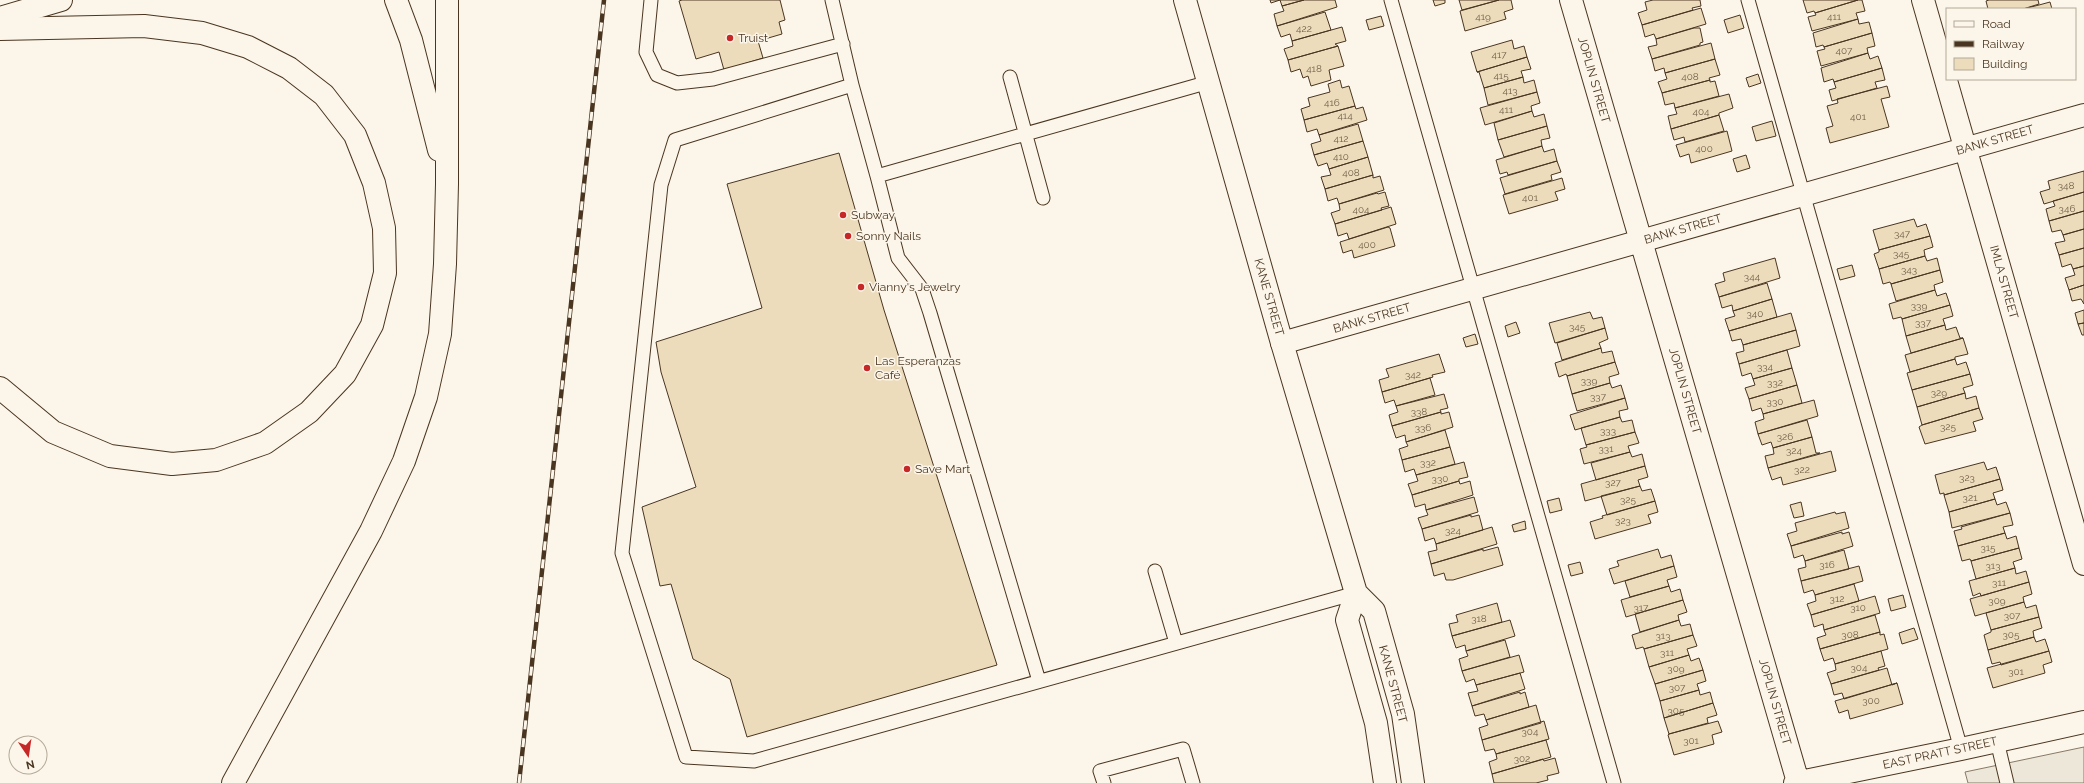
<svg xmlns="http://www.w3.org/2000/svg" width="2084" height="783" viewBox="0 0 2084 783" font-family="Raleway,sans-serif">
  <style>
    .parking { fill: #ede7d9; stroke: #887966 }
    .building { fill: #ecdcbc; stroke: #4a3520 }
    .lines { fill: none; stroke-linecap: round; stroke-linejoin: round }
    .lane-casing { stroke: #4a3520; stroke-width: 15 }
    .street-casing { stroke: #4a3520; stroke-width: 24 }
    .secondary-casing { stroke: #4a3520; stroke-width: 24 }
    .primary-casing { stroke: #4a3520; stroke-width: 24 }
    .highway-casing { stroke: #4a3520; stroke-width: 24 }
    .lane { stroke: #fbf6e9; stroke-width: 13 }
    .street { stroke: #fbf6e9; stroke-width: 22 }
    .secondary { stroke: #fbf6e9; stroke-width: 22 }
    .primary { stroke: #fbf6e9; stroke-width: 22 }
    .highway { stroke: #fbf6e9; stroke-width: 22 }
    .rail-casing { stroke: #4a3520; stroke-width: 4.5 }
    .rail { stroke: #fbf6e9; stroke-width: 3; stroke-dasharray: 9; stroke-linecap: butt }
    .poi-dot { fill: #c62828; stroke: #fbf6e9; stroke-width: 1.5 }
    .labels { text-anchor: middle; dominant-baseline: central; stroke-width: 3; stroke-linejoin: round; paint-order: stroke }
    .number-label { font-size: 10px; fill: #725f47 }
    .poi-label { font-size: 12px; fill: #4a3520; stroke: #fbf6e9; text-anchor: start }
    .street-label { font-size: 12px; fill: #4a3520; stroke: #fbf6e9 }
  </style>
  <rect width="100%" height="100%" fill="#fbf6e9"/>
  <path class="parking" d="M2084,747V783H1968L1965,772Z"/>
  <path class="building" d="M682,0H780L785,20L779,22L782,34L758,41L763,58L724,70L719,52L696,59L679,1Z
    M1270,0H1304L1282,6L1280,0L1271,3Z
    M1304,0H1335L1337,7L1277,26L1274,14L1284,11L1282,6Z
    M1433,0H1445V3L1435,6Z
    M1459,0H1499L1462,10Z
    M1499,0H1511L1513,9L1504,12L1506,19L1465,31L1460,11Z
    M1653,0H1700L1701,6L1692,8L1693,10L1642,25L1638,13L1647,10L1645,2Z
    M1803,0H1858L1815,13L1814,11L1807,13Z
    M1858,0H1862L1865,11L1856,13L1858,19L1812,31L1808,17L1816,15L1815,13Z
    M1989,0H2038L2039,4L2023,9H1988L1986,1Z
    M2050,2L2052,9H2023L2039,5Z
    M1701,8L1706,24L1656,39L1654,34L1645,37L1642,25Z
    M1325,12L1331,30L1292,41L1290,34L1281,37L1277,26Z
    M1740,15L1744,28L1728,33L1724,20Z
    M1381,16L1384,26L1369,30L1366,20Z
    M1858,19L1859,24L1869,22L1872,33L1824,47L1823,45L1816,47L1813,33Z
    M1342,27L1346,41L1335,44L1338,46L1288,60L1284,49L1293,46L1292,41Z
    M1694,28H1700L1703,42L1700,43V45L1652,59L1648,47L1657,45L1656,39Z
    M1872,33L1875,46L1867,48L1868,53L1821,66L1817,51L1825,49L1824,47Z
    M1512,40L1514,49L1524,46L1527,57L1477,72L1471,52Z
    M1711,43L1715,59L1665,73L1664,68L1655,71L1652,59Z
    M1338,46L1344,66L1329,70L1331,80L1311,86L1308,76L1303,78L1300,69L1291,72L1288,60Z
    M1868,53L1870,59L1878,56L1882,68L1834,82L1833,79L1824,82L1821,68Z
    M1527,57L1531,69L1521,71L1523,77L1484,88L1479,72H1477Z
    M1715,59L1720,75L1709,78L1710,80L1662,93L1658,82L1667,79L1665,73Z
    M1882,68L1885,80L1875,82L1877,88L1832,101L1829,90L1836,88L1834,82Z
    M1758,74L1761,83L1749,87L1746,78Z
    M1523,77L1524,83L1534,80L1537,92L1488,105L1484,88Z
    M1340,80L1342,88L1349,86L1355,106L1304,120L1301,109L1310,106L1308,98L1330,92L1328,84Z
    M1710,80V82L1715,81L1719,96L1675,108L1674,103L1665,105L1662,93Z
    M1887,86L1890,97L1881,99L1889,127L1830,143L1826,128L1833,126L1827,106L1838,103L1837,99Z
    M1537,92L1540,103L1531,106L1532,111L1485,125L1480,108Z
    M1729,94L1733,108L1719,113V115L1671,129L1668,116L1677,114L1675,108Z
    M1355,106L1356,109L1363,107L1367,120L1319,135L1317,129L1307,132L1304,120Z
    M1532,111L1534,117L1544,114L1547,126L1498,140L1494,123Z
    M1719,115L1724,131L1685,142L1684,137L1674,140L1671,129Z
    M1772,121L1776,136L1756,141L1752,127Z
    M1358,124L1363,141L1314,155L1311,144L1321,141L1319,135Z
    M1547,126L1550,138L1541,140L1542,146L1504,157L1498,140Z
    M1727,131L1732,151L1691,163L1689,154L1680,157L1676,145Z
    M1363,141L1368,157L1329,169L1327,163L1318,166L1314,155Z
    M1542,146L1544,152L1554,149L1557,161L1508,175L1507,172L1500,174L1496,160Z
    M839,153L884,310L997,665L747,737L730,679L693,659L671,584L660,586L642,507L696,487L661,372L656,342L762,308L727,184Z
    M1746,155L1750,168L1737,172L1733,159Z
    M1368,157L1373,175L1325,189L1321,177L1331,175L1329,169Z
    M1557,161L1561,172L1551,175L1552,180L1505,194L1500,178Z
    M2084,171V192L2044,204L2040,192L2050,189L2048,181Z
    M1373,175V178L1380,176L1384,190L1339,204L1337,198L1328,201L1325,189Z
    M1562,178L1565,189L1555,192L1558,200L1509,214L1503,195Z
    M1385,192L1389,206L1381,208L1382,210L1335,224L1331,213L1340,210L1339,204L1377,193L1378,194Z
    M2084,192V211L2049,221L2046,209L2055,206L2053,201Z
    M1391,207L1396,224L1349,239L1347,233L1338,236L1335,224Z
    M2084,211V229L2063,235L2061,230L2052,232L2049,221Z
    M1914,219L1917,227L1926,224L1930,236L1879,250L1873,230Z
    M1388,227L1390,228L1395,246L1354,258L1352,250L1343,253L1340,242Z
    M2084,229V248L2059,255L2055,243L2065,241L2063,235Z
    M1930,236L1933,247L1924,250L1925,256L1879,269L1874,254L1879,252V250Z
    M2084,248V266L2073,269L2071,264L2062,267L2059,255Z
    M1925,256L1927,261L1937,258L1940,270L1891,284L1890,282L1883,284L1879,269Z
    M1775,258L1780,278L1719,297L1715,284L1725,281L1723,273Z
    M1852,265L1855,276L1840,280L1837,269Z
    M2084,266V285L2069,290L2065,278L2075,275L2073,269Z
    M1940,270L1943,282L1934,285L1935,290L1896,301L1891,284Z
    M1767,283L1772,299L1733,311L1732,305L1722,308L1719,297Z
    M2084,285V304L2081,299L2072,301L2069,290Z
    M1935,290L1937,296L1946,293L1950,305L1902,319L1901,317L1893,319L1889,304Z
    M1772,299L1777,317L1729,331L1725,319L1735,316L1733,311Z
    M1950,305L1953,316L1943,319L1945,325L1906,336L1902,319Z
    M2084,310V323L2078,324L2075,313Z
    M1590,312L1593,319L1602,317L1605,328L1555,343L1549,323Z
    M1791,313L1796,330L1743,345L1741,339L1732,341L1729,331Z
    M1516,322L1520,333L1508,337L1505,326Z
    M2084,323V335H2082L2078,324Z
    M1945,325L1946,330L1956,327L1960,338H1963L1911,353L1906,336Z
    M1605,328L1608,339L1599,343L1601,348L1562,360L1557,343Z
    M1796,330L1800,346L1739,364L1736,353L1744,351L1743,345Z
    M1475,334L1478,344L1466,347L1463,338Z
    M1963,338L1968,354L1955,357V359L1910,372L1905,355Z
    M1601,348L1602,353L1612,351L1615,362L1567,376L1566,374L1559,377L1555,363Z
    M1787,350L1792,368L1753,379L1751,373L1742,376L1739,364Z
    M1439,354L1445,372L1432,375L1433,377L1382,392L1379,380L1389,377L1386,369Z
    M1955,359L1957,365L1966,362L1970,374L1912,390L1907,373Z
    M1615,362L1619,374L1609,377L1610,383L1572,394L1567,376Z
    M1792,368L1797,385L1749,399L1745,388L1755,385L1753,379Z
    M1970,374L1973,385L1963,388L1965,393L1917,407L1912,390Z
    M1430,378L1435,395L1396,406L1394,400L1385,403L1382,392Z
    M1610,383L1612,388L1621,385L1625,398L1577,411L1572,394Z
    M1797,385L1802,403L1763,414L1761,408L1752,411L1749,399Z
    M1965,393L1966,399L1976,396L1979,408L1922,425L1917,407Z
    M1444,394L1448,408L1440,410L1441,412L1392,426L1389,415L1398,412L1396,406Z
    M1625,398L1628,409L1619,411L1620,417L1575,430L1570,415Z
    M1814,400L1818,416L1758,434L1755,422L1764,419L1763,414Z
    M1979,408L1983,419L1973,422L1976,431L1925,444L1919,427L1922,425Z
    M1441,412V414L1449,412L1453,427L1406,442L1405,435L1396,438L1392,426Z
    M1620,417L1622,422L1632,420L1635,432L1586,445L1581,428Z
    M1807,420L1812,437L1773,448L1771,442L1762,445L1758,434Z
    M1445,430L1450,447L1402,460L1399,449L1408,446L1406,442Z
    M1635,432L1639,443L1628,446L1630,452L1584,464L1580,449L1587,447L1586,445Z
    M1812,437L1816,453H1820L1768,468L1765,456L1774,454L1773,448Z
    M1450,447L1455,464L1416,475L1414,469L1405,472L1402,460Z
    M1831,451L1836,471L1783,485L1781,477L1772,480L1768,468Z
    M1630,452L1632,457L1642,454L1645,466L1596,480L1591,463Z
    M1464,462L1468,477L1459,479V481L1412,495L1408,484L1418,481L1416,475Z
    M1984,462L1987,470L1996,467L2000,479L1944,495V493L1940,494L1935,475Z
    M1645,466L1648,477L1638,480L1640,486L1585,501L1581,484Z
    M2000,479L2003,490L1993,493L1995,499L1949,512L1944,495Z
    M1459,481L1460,484L1470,481L1473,495L1426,510L1425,504L1415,507L1412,495Z
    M1640,486L1642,491L1651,489L1655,501L1607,515L1601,496Z
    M1474,497L1478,512L1422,529L1418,518L1428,515L1426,510Z
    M1559,498L1562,510L1550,513L1547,501Z
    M1995,499L1997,505L2006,502L2010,513L1952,528L1949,512Z
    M1655,501L1658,512L1648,515L1651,523L1595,539L1590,522L1603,518L1602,516Z
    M1801,502L1804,516L1794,518L1790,505Z
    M1835,512L1836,514L1845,512L1849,528L1791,546L1787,534L1797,531L1795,523Z
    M2010,513L2013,525L2003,527L2005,533L1958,546L1954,531L1962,529L1961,527Z
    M1471,515V517L1479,515L1483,530L1436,544L1434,538L1425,541L1422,529Z
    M1525,521L1526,529L1514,532L1512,525Z
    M1492,527L1497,544L1431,564L1428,552L1437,550L1436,544Z
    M1842,532V534L1849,532L1853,546L1805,561L1803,555L1794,558L1791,546Z
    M2005,533L2007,539L2016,536L2019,548L1971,561L1970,559L1962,561L1958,546Z
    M1498,547L1503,565L1453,580H1446L1444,573L1434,576L1431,564L1483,549V551Z
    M2019,548L2022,559L2013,562L2015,568L1976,579L1971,561Z
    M1658,549L1661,558L1671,555L1674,566L1614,584L1609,569L1619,566L1617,561Z
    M1844,550L1849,569L1801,581L1798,569L1806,567L1805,561Z
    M1580,562L1583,573L1571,576L1568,565Z
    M1674,566L1677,577L1667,580L1669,586L1630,597L1625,581Z
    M1859,566L1863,581L1815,595L1813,590L1804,593L1801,581Z
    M2015,568L2016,574L2026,571L2029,582L1981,596L1980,593L1973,596L1969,581Z
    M2029,582L2032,594L2023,597L2024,602L1975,616L1970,599Z
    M1854,584L1859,601L1811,615L1807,604L1816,601L1815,595Z
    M1669,586L1671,592L1680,589L1683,600L1626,617L1621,600Z
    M1903,595L1906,607L1891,611L1888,599Z
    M1875,596L1880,613L1824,630L1823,624L1814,627L1811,615Z
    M1683,600L1687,612L1678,615L1679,620L1640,632L1635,614Z
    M2024,602L2026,608L2036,605L2039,617L1991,630L1986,613Z
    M1497,603L1502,622L1452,636L1449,624L1458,622L1456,615Z
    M1875,615L1880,632L1820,649L1817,638L1826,635L1824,630Z
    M2039,617L2042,628L2033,631L2034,637L1988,650L1984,635L1991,632V630Z
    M1510,620L1515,636L1466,651L1465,645L1456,648L1452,636Z
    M1679,620L1681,626L1690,624L1693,635L1644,649L1643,647L1636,649L1632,635Z
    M1914,628L1918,639L1902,644L1899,633Z
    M1880,632V635L1884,634L1888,649L1835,664L1833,658L1824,661L1820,649Z
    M1693,635L1697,646L1687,649L1689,655L1649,667L1644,649Z
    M2034,637L2036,642L2045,639L2049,651L2001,665L2000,662L1992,664L1988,650Z
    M1505,640L1510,657L1462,671L1459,659L1468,656L1466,651Z
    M1881,651L1885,666L1878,668L1879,670L1831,684L1827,673L1836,670L1835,664Z
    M2049,651L2052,662L2043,665L2045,673L1993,688L1987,668Z
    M1519,655L1524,672L1476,685L1474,679L1466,682L1462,671Z
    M1689,655L1691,661L1699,658L1703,670L1655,684L1649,667Z
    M1887,668L1892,685L1897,683L1844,699L1842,693L1834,695L1831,684Z
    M1703,670L1706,681L1697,684L1699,690L1660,701L1655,684Z
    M1520,673L1525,689L1472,706L1468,693L1478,691L1476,685Z
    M1897,683L1903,704L1850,719L1848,710L1839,713L1835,701Z
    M1699,690L1700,695L1710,692L1713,703L1664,718L1660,701Z
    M1520,692V694L1525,692L1529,707L1486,720L1484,714L1475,716L1472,706Z
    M1713,703L1717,715L1707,718L1708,723L1669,734L1664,718Z
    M1536,705L1541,723L1482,740L1479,728L1488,725L1486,720Z
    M1544,721L1549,739L1496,754L1494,749L1485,751L1482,740Z
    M1718,721L1722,732L1712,735L1714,744L1674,755L1668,735L1669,734Z
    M1546,740L1551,757L1492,774L1489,762L1497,759L1496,754Z
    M1555,758L1559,773L1547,776L1548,780L1536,783H1494L1492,774L1543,759L1544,761Z"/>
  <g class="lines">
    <defs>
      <path id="lane" d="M651,0L646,52L657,75L677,83L713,79L843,44
        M832,0L852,85L675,140L661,185L622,553L686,757L754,761L1356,593
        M1391,0L1614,783
        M1748,0L1961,749
        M1010,77L1043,198
        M852,85L877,176L1209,82
        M877,176L898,258L922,289L930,313L1039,681
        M1155,571L1176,643
        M1997,741L2007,783
        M1104,783L1100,771L1183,749L1193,783"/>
      <path id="street" d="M1571,0L1798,782
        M1923,0L2084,564
        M1282,343L2084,115
        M1795,783L1961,749L2084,722"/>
      <path id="secondary" d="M1185,0L1282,343L1356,593L1374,611L1403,714L1413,783
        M1356,593L1347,620L1376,723L1385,783"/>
      <path id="primary" d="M0,18L61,0"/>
      <path id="highway" d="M396,0L411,40L439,150
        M0,29L144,26L202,33L248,47L289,68L324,95L355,135L374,183L384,228L385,273L372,325L345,374L309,412L265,443L216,460L172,464L110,456L53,432L0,388
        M233,783L371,531L404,461L426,397L440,334L445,264L447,184V0"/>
    </defs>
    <use href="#lane" class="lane-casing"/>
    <use href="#street" class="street-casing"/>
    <use href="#secondary" class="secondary-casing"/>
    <use href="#primary" class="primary-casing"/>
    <use href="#highway" class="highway-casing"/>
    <use href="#lane" class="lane"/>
    <use href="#street" class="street"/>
    <use href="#secondary" class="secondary"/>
    <use href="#primary" class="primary"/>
    <use href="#highway" class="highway"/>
    <defs>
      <path id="rail" d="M519,783L604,0"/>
    </defs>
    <use href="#rail" class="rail-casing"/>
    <use href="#rail" class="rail"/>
  </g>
  <g class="poi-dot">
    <circle cx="730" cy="38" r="4"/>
    <circle cx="843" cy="215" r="4"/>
    <circle cx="848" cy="236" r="4"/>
    <circle cx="861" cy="287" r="4"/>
    <circle cx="867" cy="368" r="4"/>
    <circle cx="907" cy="469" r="4"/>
  </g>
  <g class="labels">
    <g class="number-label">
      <text x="1483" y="16">419</text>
      <text x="1834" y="16">411</text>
      <text x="1304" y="28">422</text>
      <text x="1844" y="50">407</text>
      <text x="1499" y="54">417</text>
      <text x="1314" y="68">418</text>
      <text x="1501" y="75">415</text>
      <text x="1690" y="76">408</text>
      <text x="1510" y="90">413</text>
      <text x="1332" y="102">416</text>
      <text x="1506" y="109">411</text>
      <text x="1701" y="111">404</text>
      <text x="1345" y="115">414</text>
      <text x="1858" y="116">401</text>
      <text x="1341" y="138">412</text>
      <text x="1704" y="148">400</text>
      <text x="1341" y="156">410</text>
      <text x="1351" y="172">408</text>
      <text x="2066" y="185">348</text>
      <text x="1530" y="197">401</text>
      <text x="2067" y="208">346</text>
      <text x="1361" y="209">404</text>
      <text x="1902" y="233">347</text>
      <text x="1367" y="244">400</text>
      <text x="1901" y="253">345</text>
      <text x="1909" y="269">343</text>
      <text x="1752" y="276">344</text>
      <text x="1919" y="305">339</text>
      <text x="1755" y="313">340</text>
      <text x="1923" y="322">337</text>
      <text x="1577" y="326">345</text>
      <text x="1765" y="366">334</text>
      <text x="1413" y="374">342</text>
      <text x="1589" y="380">339</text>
      <text x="1775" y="382">332</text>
      <text x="1939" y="392">329</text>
      <text x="1598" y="396">337</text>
      <text x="1775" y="401">330</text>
      <text x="1419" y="411">338</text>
      <text x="1948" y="426">325</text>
      <text x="1423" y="427">336</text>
      <text x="1608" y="430">333</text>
      <text x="1785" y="436">326</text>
      <text x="1606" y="448">331</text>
      <text x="1794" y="450">324</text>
      <text x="1428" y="462">332</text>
      <text x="1802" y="469">322</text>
      <text x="1967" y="477">323</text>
      <text x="1440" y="478">330</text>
      <text x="1613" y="482">327</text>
      <text x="1970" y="497">321</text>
      <text x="1628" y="499">325</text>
      <text x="1623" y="520">323</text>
      <text x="1453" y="530">324</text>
      <text x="1988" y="547">315</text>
      <text x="1827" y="564">316</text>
      <text x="1993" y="565">313</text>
      <text x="1999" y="582">311</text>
      <text x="1837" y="598">312</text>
      <text x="1997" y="600">309</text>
      <text x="1641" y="607">317</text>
      <text x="1858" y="607">310</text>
      <text x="2012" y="615">307</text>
      <text x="1479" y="618">318</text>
      <text x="1850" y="634">308</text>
      <text x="2011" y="634">305</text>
      <text x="1663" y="635">313</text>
      <text x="1667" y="652">311</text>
      <text x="1859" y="667">304</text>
      <text x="1676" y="668">309</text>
      <text x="2016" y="671">301</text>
      <text x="1677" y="687">307</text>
      <text x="1871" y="700">300</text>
      <text x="1676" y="710">305</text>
      <text x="1530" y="731">304</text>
      <text x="1691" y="740">301</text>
      <text x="1522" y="758">302</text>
    </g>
    <g class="poi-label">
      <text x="738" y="38">Truist</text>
      <text x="851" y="215">Subway</text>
      <text x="856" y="236">Sonny Nails</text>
      <text x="869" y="287">Vianny's Jewelry</text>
      <text x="875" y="361">Las Esperanzas<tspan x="875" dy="14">Café</tspan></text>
      <text x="915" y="469">Save Mart</text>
    </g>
    <g class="street-label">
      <text transform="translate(1594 80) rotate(74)">JOPLIN STREET</text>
      <text transform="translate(1995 140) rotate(-16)">BANK STREET</text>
      <text transform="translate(1683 229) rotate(-16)">BANK STREET</text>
      <text transform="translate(2004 282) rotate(74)">IMLA STREET</text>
      <text transform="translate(1269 297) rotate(74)">KANE STREET</text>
      <text transform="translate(1372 318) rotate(-16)">BANK STREET</text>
      <text transform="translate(1685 391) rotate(74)">JOPLIN STREET</text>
      <text transform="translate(1393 684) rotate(75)">KANE STREET</text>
      <text transform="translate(1775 702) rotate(74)">JOPLIN STREET</text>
      <text transform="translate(1940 753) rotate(-12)">EAST PRATT STREET</text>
    </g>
  </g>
  <rect x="1946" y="8" width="130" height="72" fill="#fbf6e9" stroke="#b4a999"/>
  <rect x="1954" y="21" width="20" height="6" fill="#fbf6e9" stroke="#b4a999"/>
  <text x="1982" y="28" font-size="12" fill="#4a3520">Road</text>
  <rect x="1954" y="41" width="20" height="6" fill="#4a3520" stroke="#b4a999"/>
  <text x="1982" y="48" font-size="12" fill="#4a3520">Railway</text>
  <rect x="1954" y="58" width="20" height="12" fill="#ecdcbc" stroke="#b4a999"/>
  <text x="1982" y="68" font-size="12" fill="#4a3520">Building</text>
  <g transform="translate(28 755) rotate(167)"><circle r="19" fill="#fbf6e9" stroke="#b4a999"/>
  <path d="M0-3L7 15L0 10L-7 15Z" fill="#c62828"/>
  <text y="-6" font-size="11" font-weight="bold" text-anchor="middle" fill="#4a3520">N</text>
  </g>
</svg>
